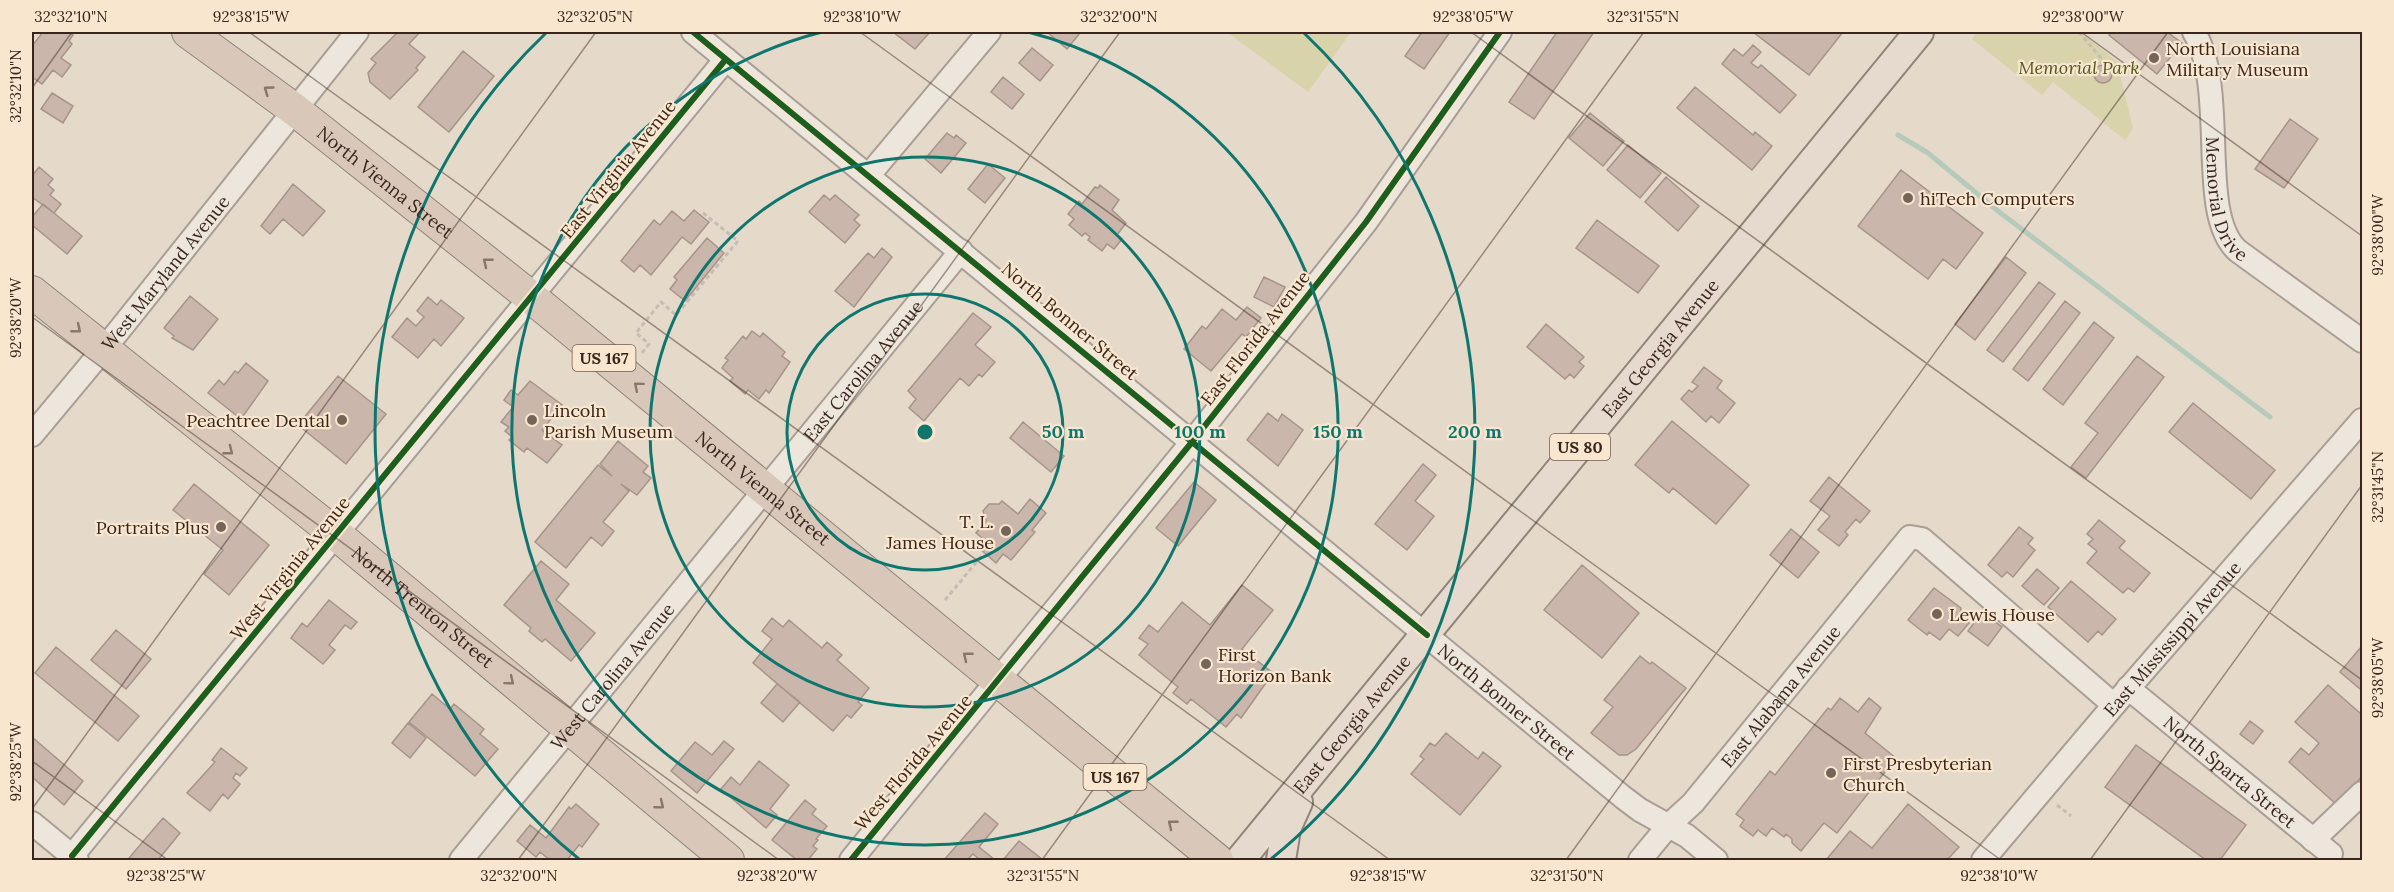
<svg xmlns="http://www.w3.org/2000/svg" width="2394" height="892" viewBox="0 0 2394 892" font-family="Lora,serif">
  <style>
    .green { fill: #d9d3ab }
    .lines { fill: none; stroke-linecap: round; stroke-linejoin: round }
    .stream { stroke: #b6cabb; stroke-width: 5 }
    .building { fill: #cab6ab; stroke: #a59489; stroke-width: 1.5 }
    .minor-casing { stroke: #aa9e94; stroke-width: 26 }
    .major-casing { stroke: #8f847a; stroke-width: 32 }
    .highway-casing { stroke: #8f847a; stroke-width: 34 }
    .path { stroke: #c6bcb3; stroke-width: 3; stroke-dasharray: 4.5 3; stroke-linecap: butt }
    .minor { stroke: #ede6dd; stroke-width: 22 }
    .major { stroke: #e5dacd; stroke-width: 28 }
    .highway { stroke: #d9c8ba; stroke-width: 32 }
    .cycleway-casing { stroke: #f8e6ce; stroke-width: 10 }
    .cycleway { stroke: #1b5e20; stroke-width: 6 }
    .oneway { stroke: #89766a }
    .ticks { fill: none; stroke: #39251b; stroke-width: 1.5; stroke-opacity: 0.45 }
    .ring { fill: none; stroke: #0f766e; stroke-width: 3 }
    .poi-dot { fill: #756458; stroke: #f8e6ce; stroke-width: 2 }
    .labels { text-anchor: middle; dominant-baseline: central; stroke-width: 4.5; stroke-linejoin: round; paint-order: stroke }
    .shield { fill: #f8e6ce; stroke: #725f51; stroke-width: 1.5 }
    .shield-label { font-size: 16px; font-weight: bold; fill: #39251b }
    .poi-label { font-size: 18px; fill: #39251b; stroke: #f8e6ce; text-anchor: start }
    .park-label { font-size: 18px; font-style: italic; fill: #525820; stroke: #f8e6ce }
    .street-label { font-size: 18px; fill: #39251b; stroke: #f8e6ce }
    .centre { fill: #0f766e; stroke: #f8e6ce; stroke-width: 3 }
    .ring-label { font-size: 18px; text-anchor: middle; font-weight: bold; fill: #0f766e; stroke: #f8e6ce; stroke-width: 4.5; stroke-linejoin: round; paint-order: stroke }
    .neatline { fill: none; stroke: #39251b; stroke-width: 2 }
    .ticks-label { font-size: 15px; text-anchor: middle; fill: #39251b }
  </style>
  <rect width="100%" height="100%" fill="#e5d9ca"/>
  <path class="green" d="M1227,32H1351L1308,92Z
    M1977,32H2082L2117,62L2133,128L2125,140L2053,82L2042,95L1972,39Z"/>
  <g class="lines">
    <path class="stream" d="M1898,135L1928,153L1998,211L2270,417"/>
  </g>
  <path class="building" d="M43,32H68L73,35L69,41L72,44L61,58L71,65L62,77L53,70L42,84L32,77V46Z
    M398,32H420L409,44L425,57L416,68L418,70L390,99L370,82L368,73L376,63L371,59Z
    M893,32H930L915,49Z
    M1047,32H1079L1080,33L1067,49Z
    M1422,32H1450L1424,69L1405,56Z
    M1557,32H1594L1534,119L1509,102Z
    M1753,32H1843L1809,75Z
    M2111,32H2167L2182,43L2157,74L2109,35Z
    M1753,45L1761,52L1751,63L1758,68L1761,65L1796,95L1780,113L1722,64L1734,49L1743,56Z
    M1032,48L1053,65L1040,81L1019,63Z
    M463,51L494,76L449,132L418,107Z
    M2094 74a9 9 0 1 1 18 0a9 9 0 1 1-18 0Z
    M1003,77L1024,94L1012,109L991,92Z
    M1695,87L1753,135L1755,132L1772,146L1752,170L1677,108Z
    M52,93L73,106L63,123L41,109Z
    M1590,113L1624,141L1603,166L1569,138Z
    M2290,119L2318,139L2284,188L2255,169Z
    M947,133L954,138L956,135L966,143L941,173L925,159Z
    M1628,145L1661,173L1640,198L1607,170Z
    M988,164L1005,178L985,203L968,189Z
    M39,167L53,179L48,185L54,190L50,195L61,204L54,213L32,197V176Z
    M1901,170L1983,233L1956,269L1943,259L1928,279L1858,226Z
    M1666,177L1699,206L1678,231L1645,202Z
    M293,184L325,211L303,236L283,219L270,234L261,226Z
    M1100,185L1119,200L1112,210L1126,223L1117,235L1122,239L1114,249L1107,244L1102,251L1088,240L1090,237L1085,233L1082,236L1069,225L1074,219L1068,214L1079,201L1082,204L1095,187L1098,188Z
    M824,195L830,200L835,195L859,215L854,220L860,225L845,243L809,212Z
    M43,204L82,236L67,254L32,225V217Z
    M694,210L709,222L691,244L682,237L651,275L640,265L634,272L621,261L654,220L660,225L672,211L684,221Z
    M1597,220L1659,266L1638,293L1576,248Z
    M707,238L724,253L685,301L670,289L677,280L674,277Z
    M882,248L892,257L854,307L835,291L868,253L874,258Z
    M2006,257L2026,273L1975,340L1955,324Z
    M1264,277L1285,287L1274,307L1254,297Z
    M2039,282L2055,294L2003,362L1987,350Z
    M190,296L218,319L193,350L172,338L174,336L164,328Z
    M428,297L437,305L441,300L464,318L441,346L434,339L418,358L392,337L407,318L416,326L424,317L417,311Z
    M2065,301L2080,313L2028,381L2013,369Z
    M1247,307L1261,318L1246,337L1242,334L1211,371L1184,349L1202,326L1206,329L1222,309L1236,320Z
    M973,313L991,327L975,345L995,362L982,377L979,374L969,386L960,378L924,421L909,408L916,399L908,391Z
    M2094,322L2114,338L2063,405L2043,389Z
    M1546,324L1584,357L1579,362L1584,366L1574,378L1570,374L1565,379L1527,347Z
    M752,331L760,337L763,333L785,352L782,356L790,362L769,393L766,390L759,399L748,390L745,394L730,381L733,378L722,368L728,360L725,358L743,336L746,339Z
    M2137,356L2164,377L2086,478L2071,467L2098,433L2085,423Z
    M246,363L268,381L241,419L208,393L219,380L224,385L235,371L238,373Z
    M1704,367L1722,381L1717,388L1735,403L1719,423L1711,416L1706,422L1681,399L1689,390L1692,392L1698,386L1692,382Z
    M338,376L386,414L346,464L298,425Z
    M530,381L562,405L542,430L562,445L547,463L527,448L524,452L509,440L512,437L505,431L509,427L501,422L513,407L504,400L511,390L518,395Z
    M2193,403L2275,470L2251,499L2169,432Z
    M1268,413L1278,421L1282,414L1303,430L1278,466L1247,440Z
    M1672,421L1749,485L1716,524L1673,488L1669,493L1635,465Z
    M1023,422L1064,456L1051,472L1010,438Z
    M618,441L648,466L643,472L651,478L637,495L621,484L629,491L603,522L614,531L602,546L591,537L566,568L535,542L598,465L612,476L600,464Z
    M1423,464L1436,475L1415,501L1434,516L1407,550L1375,524Z
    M1829,477L1870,511L1860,523L1856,519L1845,532L1848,535L1839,546L1818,530L1830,516L1810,501Z
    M1194,482L1216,500L1178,546L1156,528Z
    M194,484L269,545L229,595L204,574L223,550L173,510Z
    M1030,499L1046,513L1032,530L1035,532L1011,560L1003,554L996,563L980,549L986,541L976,533L986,521L983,511L989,504H999L1002,501L1018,514Z
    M2099,520L2125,541L2119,548L2150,573L2134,592L2128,588L2123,593L2087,563L2097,551L2088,544L2093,539L2087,534Z
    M2019,527L2033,538L2028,544L2035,550L2013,577L2007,572L2002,577L1988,565Z
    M1791,529L1819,552L1798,578L1770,555Z
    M541,561L569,584L556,600L595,633L571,661L545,639L542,642L529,631L531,628L504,605Z
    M1582,565L1639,613L1602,658L1544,610Z
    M2037,569L2059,588L2044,605L2022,586Z
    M2071,581L2116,619L2102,635L2098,631L2088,642L2048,607Z
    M1242,585L1273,610L1242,649L1273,673L1241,718L1237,714L1226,727L1191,699L1187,704L1173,693L1178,687L1139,655L1148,644L1139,638L1149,625L1158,632L1182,602L1210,625Z
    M1934,588L1961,608L1960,615L1969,623L1958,636L1949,629L1940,640L1929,632L1927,635L1908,620Z
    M329,600L357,622L351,629L345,625L329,645L335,650L323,664L291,638L302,623L307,627Z
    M1982,612L2002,627L1988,646L1968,631Z
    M772,618L783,627L789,620L822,648L827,642L842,655L837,660L869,688L858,702L862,705L851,718L847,715L833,731L753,663L772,639L762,631Z
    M116,630L151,659L126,689L91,660Z
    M2362,646V687L2360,689L2340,672Z
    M56,647L139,716L118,741L35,673Z
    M1640,656L1650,664L1652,662L1686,688L1636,749L1627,755H1619L1591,733L1613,707L1604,700Z
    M777,684L800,702L783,722L761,703Z
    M2328,685L2360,713L2362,711V776L2337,805L2289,762L2301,748L2309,755L2319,743L2295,722Z
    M432,694L450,709L454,704L484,729L480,734L498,749L475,776L409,722Z
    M1840,698L1858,712L1869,698L1881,708L1865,733L1896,758L1837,833L1824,823L1801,851L1792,843V839L1786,834L1784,837L1772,828L1766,836L1758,830L1753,836L1740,826L1744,820L1736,814L1770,771L1775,775L1828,708L1831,710Z
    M2250,721L2263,731L2253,744L2240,734Z
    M408,723L426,738L410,758L392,743Z
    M1446,733L1478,759L1483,752L1501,766L1460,815L1411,774L1424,759L1420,756L1430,743L1435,746Z
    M32,737L83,781L64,805L32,777Z
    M724,741L734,749L697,793L671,771L695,742L712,755Z
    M2136,745L2246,825L2220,860H2206L2105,787Z
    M221,748L247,768L240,776L236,773L233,778L240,784L228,799L223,794L210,811L187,793L215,762L212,760Z
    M759,761L789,785L770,809L777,815L766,828L721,789L731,777L740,785Z
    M805,800L816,809L812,814L827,826L816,839L818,840L813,846L817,849L808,860H797L772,840Z
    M576,804L599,824L582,847L579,845L567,860H550L540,852L536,857L517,841L530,825L546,838L569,807L571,809Z
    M1908,804L1959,847L1947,860H1826L1850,831L1872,848Z
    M985,813L998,824L979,847L995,860H980L973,854L967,860H944Z
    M163,818L180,833L158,860H132L129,858Z
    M1019,841L1043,860H1003Z"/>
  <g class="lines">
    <defs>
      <g id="minor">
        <path id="s1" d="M693,32L1624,798L1640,810L1687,836L1716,860"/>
        <path id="s2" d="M2194,32C2229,91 2196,215 2238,251L2362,341"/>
        <path d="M869,175L989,32"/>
        <path id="s3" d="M32,435L117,333L357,32"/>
        <path id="s4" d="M2128,688L2331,854"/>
        <path d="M32,823L77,860"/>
        <path d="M2313,840L2362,793"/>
        <path d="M72,856L726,59"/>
        <path id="s5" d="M461,860L961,251"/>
        <path d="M851,860L1192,442L1366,222L1500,32"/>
        <path id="s6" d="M1640,860L1669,825L1693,803L1910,537L1922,539L2114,705"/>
        <path id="s7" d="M1983,860L2114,705L2362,420"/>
      </g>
      <g id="major">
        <path id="s8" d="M1240,860L1919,32"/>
        <path d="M1281,860L1286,829L1298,802"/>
      </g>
      <g id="highway">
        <path id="s9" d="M188,32L295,110L532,298L1217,860"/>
        <path id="s10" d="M32,292L337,535L728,860"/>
      </g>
    </defs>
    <use href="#minor" class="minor-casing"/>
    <use href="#major" class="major-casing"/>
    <use href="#highway" class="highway-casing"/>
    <path class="path" d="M2079,32L2101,58L2102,65
      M642,353L649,344L636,333L661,302L676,315L738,241L703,213
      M945,600L984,553
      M2057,805L2071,816"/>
    <use href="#minor" class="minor"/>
    <use href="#major" class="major"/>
    <use href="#highway" class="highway"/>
    <defs>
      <path id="cycleway" d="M693,32L1427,635
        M72,856L726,59
        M851,860L1192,442L1366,222L1500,32"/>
    </defs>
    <use href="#cycleway" class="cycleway-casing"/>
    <use href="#cycleway" class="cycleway"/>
  </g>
  <defs><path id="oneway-chevron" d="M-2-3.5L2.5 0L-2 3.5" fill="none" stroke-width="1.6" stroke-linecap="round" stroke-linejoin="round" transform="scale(1.5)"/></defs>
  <g class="oneway">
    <use href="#oneway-chevron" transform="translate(268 90) rotate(-144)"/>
    <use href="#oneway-chevron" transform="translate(487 262) rotate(-141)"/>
    <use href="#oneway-chevron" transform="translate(77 329) rotate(39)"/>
    <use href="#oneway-chevron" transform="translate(638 386) rotate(-140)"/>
    <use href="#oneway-chevron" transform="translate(229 451) rotate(38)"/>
    <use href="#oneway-chevron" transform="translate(967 656) rotate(-141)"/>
    <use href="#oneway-chevron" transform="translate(510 681) rotate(40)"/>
    <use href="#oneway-chevron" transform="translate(660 805) rotate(39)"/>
    <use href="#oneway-chevron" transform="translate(1172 824) rotate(-141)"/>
  </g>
  <path class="ticks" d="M249,32L1390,860M860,32L2001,860M1471,32L2362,680M2081,32L2362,236M32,88L72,32M32,317L779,860M32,761L168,860M32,809L596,32M518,860L1120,32M1042,860L1644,32M1566,860L2168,32M2090,860L2362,485"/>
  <g class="ring">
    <circle cx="925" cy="432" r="138"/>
    <circle cx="925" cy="432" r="275"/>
    <path d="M1028 32A413 413 0 1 1 822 32"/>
    <path d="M579 859A550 550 0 0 1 546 33M1304 33A550 550 0 0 1 1271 859"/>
  </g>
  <g class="poi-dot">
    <circle cx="2154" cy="58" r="6"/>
    <circle cx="1908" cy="198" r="6"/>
    <circle cx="342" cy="420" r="6"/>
    <circle cx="532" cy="420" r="6"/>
    <circle cx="221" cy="527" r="6"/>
    <circle cx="1006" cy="531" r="6"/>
    <circle cx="1937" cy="614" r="6"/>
    <circle cx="1206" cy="664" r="6"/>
    <circle cx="1831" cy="773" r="6"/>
  </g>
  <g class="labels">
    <g class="shield">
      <rect x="572.5" y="345" width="63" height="26" rx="4.5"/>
      <rect x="1550" y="434" width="60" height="26" rx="4.5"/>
      <rect x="1083.5" y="764" width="63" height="26" rx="4.5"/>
    </g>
    <g class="shield-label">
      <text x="604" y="358">US 167</text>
      <text x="1580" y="447">US 80</text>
      <text x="1115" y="777">US 167</text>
    </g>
    <g class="poi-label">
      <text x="2166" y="48">North Louisiana<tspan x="2166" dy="21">Military Museum</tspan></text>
      <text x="1920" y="198">hiTech Computers</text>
      <text x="544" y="410">Lincoln<tspan x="544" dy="21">Parish Museum</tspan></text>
      <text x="330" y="420" text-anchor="end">Peachtree Dental</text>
      <text x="994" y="521" text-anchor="end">T. L.<tspan x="994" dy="21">James House</tspan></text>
      <text x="209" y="527" text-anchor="end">Portraits Plus</text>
      <text x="1949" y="614">Lewis House</text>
      <text x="1218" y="654">First<tspan x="1218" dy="21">Horizon Bank</tspan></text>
      <text x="1843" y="763">First Presbyterian<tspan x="1843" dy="21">Church</tspan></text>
    </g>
    <g class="park-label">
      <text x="2079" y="67">Memorial Park</text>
    </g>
    <g class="street-label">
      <text transform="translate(618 169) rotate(-51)">East Virginia Avenue</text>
      <text stroke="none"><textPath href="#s9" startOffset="248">North Vienna Street</textPath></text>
      <text stroke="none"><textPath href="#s2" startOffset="172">Memorial Drive</textPath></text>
      <text stroke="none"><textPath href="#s3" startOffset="210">West Maryland Avenue</textPath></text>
      <text transform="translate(1070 321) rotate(40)">North Bonner Street</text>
      <text transform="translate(1255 338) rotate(-52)">East Florida Avenue</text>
      <text stroke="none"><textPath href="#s8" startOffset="662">East Georgia Avenue</textPath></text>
      <text stroke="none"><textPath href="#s5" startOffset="633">East Carolina Avenue</textPath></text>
      <text stroke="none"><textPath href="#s9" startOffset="734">North Vienna Street</textPath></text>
      <text transform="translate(290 568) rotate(-51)">West Virginia Avenue</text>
      <text stroke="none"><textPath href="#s10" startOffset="502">North Trenton Street</textPath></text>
      <text stroke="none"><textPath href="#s7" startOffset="291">East Mississippi Avenue</textPath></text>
      <text stroke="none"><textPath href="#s5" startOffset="238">West Carolina Avenue</textPath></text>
      <text stroke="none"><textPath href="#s6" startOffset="216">East Alabama Avenue</textPath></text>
      <text stroke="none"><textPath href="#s1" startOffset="1054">North Bonner Street</textPath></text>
      <text stroke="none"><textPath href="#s8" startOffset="176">East Georgia Avenue</textPath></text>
      <text transform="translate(913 762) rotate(-50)">West Florida Avenue</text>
      <text stroke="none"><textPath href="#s4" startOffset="132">North Sparta Street</textPath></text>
    </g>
  </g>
  <circle cx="925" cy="432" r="9" class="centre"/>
  <g class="ring-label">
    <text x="1063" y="438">50 m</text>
    <text x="1200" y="438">100 m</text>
    <text x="1338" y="438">150 m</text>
    <text x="1475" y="438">200 m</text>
  </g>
  <rect width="2394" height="892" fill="none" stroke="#f8e6ce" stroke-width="66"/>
  <rect x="33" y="33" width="2328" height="826" class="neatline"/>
  <g class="ticks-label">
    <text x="71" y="22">32°32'10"N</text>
    <text x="251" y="22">92°38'15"W</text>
    <text x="595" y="22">32°32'05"N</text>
    <text x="862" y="22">92°38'10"W</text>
    <text x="1119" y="22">32°32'00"N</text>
    <text x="1473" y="22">92°38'05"W</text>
    <text x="1643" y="22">32°31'55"N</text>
    <text x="2083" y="22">92°38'00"W</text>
    <text transform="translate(16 86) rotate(-90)" y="5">32°32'10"N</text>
    <text transform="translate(2378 235) rotate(-90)" y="5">92°38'00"W</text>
    <text transform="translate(16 318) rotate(-90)" y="5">92°38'20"W</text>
    <text transform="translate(2378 487) rotate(-90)" y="5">32°31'45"N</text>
    <text transform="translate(2378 678) rotate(-90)" y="5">92°38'05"W</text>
    <text transform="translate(16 762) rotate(-90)" y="5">92°38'25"W</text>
    <text x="166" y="881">92°38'25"W</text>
    <text x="519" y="881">32°32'00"N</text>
    <text x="777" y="881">92°38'20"W</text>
    <text x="1043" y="881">32°31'55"N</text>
    <text x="1388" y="881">92°38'15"W</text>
    <text x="1567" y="881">32°31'50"N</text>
    <text x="1999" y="881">92°38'10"W</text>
  </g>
</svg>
